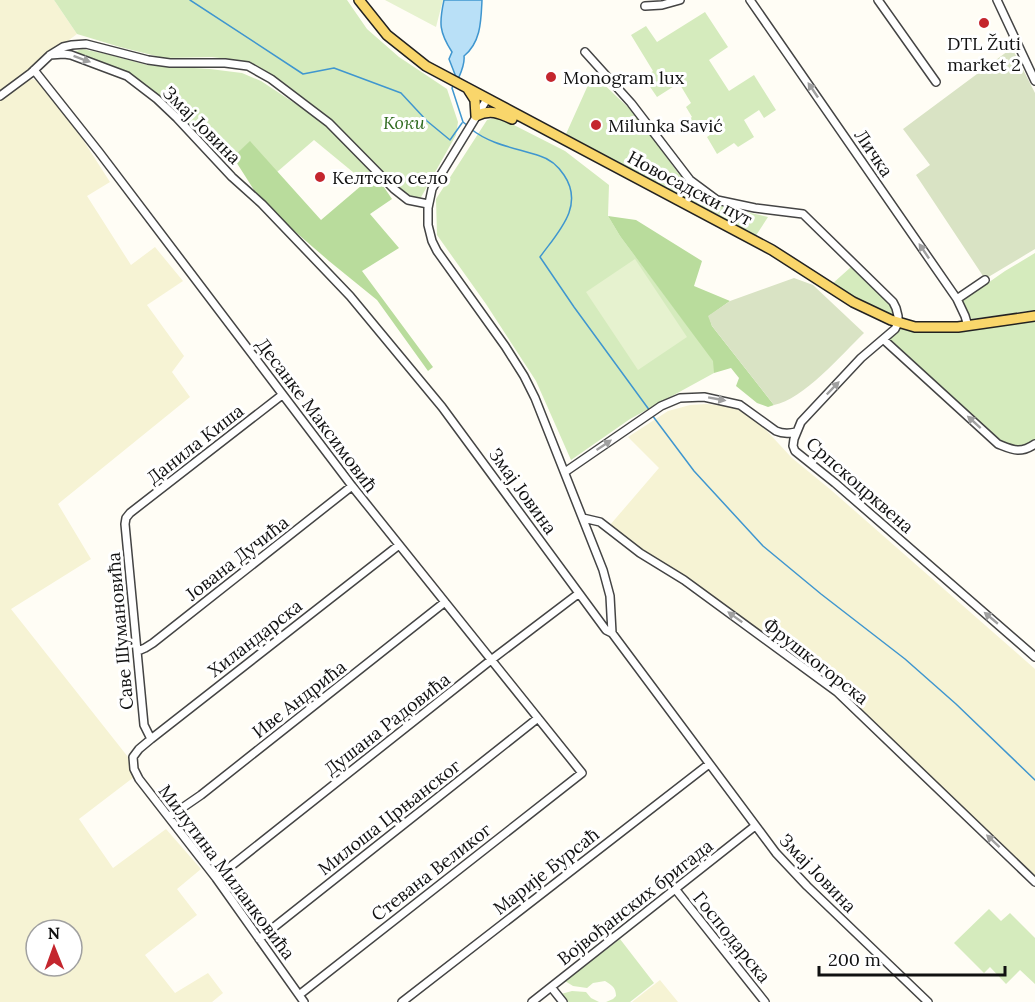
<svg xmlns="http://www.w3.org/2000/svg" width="1035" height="1002" viewBox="0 0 1035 1002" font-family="Lora,serif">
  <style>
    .farmland { fill: #f6f3d4; fill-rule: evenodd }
    .green { fill: #d5ebbd }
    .forest { fill: #b9dc9c }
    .cemetery { fill: #d9e3c4 }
    .pitch { fill: #e6f2cf }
    .water { fill: #b9e0f7; stroke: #3f96cf; stroke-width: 1.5 }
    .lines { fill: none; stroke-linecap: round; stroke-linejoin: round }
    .stream { stroke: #3f96cf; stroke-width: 1.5 }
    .minor-casing { stroke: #444; stroke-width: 10 }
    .major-casing { stroke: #222; stroke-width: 12 }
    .minor { stroke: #fff; stroke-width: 7 }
    .major { stroke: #f9d66b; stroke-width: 9 }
    .oneway { fill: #a0a0a0 }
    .poi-dot { fill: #c4262e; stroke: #fff; stroke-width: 2 }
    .labels { text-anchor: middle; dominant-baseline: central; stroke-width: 6; stroke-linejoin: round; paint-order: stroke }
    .poi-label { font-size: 18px; fill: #111; stroke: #fff; text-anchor: start }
    .park-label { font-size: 18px; font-style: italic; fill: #2f6b1f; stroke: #fff }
    .street-label { font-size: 18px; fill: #111; stroke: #fff }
  </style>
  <rect width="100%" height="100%" fill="#fffdf5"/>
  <path class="farmland" d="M0,0H54L77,34L0,92Z
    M33,79L40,82L76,129L110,182L87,196L131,265L155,247L183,281L147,305L184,356L172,372L190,397L58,504L91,559L11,609L128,757L134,777L79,819L113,868L166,829L201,869L177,889L197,915L145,955L175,993L208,973L223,993L212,1002H0V100L25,82ZM36,930H72V966H36Z
    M707,404L731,407L752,415L792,458L831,490L1035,669V877L842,690L709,593L636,545L610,525L659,468L628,437L668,411L690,405Z
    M660,980L678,1002H632Z"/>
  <path class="green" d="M54,0H347L367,29L399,57L447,89L458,122L456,135L420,199L409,195L399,188L378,168L330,118L280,80L258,67L243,61L212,57L164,58L120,47L77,34Z
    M705,12L728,47L709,60L729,91L754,75L776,110L764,118L759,110L744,120L754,137L738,147L734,143L717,154L707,137L717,130L712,122L694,133L686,121L692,117L686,107L691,103L679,83L657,97L644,78L653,71L631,35L646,26L657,42Z
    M82,49L106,54L147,65L210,69L242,73L261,81L311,114L325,125L375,174L365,182L314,140L277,172L250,142L233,157L215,153L186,122L128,74L71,53Z
    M593,74L635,114L678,173L705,198L725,207L768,217L755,237L566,134Z
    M498,117L565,151L609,185L608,216L620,236L714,361V373L630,419L571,460L536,381L486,304L437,235L436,199L487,120Z
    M1035,253V310L971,319L962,301L1005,271Z
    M851,267L886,300L893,310V317L867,305L832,284Z
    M1035,320V444L1028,449L998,444L884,340L898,323L931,330Z
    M989,909L1001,921L1010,913L1035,938V984L1020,970L1006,984L990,967L984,973L954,943Z
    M620,939L654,983L630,1002H606L613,999L616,996C616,988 612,985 605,981L593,983L587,988L573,986L565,981Z
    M572,991L586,992L591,998L599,1002H568L561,994Z"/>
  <path class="forest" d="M250,141L321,220L375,174L392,199L370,214L399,248L362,271L433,367L428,371L377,300L329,261L284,222L254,190L233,157Z
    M608,216L636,220L702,261L694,286L730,301L709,316L712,326L774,405L768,407L757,403L736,386L739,378L731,368L714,373L713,361L620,236Z"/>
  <path class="cemetery" d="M1012,48L1035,93V249L985,279L916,175L930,165L903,129Z
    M794,278L813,285L864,333C842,354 803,400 774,405L712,326L708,316L730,301Z"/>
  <path class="pitch" d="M385,0H443L436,27Z
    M635,259L687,337L638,370L586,292Z"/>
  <path class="water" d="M444,0H482C481,21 481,42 464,56C465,63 462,70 459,77H456L449,59L452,52C439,32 439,23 444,0Z"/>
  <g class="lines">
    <path class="stream" d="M190,0L303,74L334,68L401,93L427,121L450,140L462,123
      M454,84L452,88L463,122L468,126
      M471,129C491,145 516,148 540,156C550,159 558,166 564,175C585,206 558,232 540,257L574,307L650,411
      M652,415L694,471L763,546L821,594L905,659L956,704L1035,780"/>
    <defs>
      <path id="minor" d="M750,0L957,299L965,316L968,326
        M878,0L936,82
        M997,0L1035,81
        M645,6L662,5L680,0
        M585,52L631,103L690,180L717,200L755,208L803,214L893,302L896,308L898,316V323L895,329L861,358L801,422L794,439L793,446L795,451L835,483L1035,657
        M50,55L64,54L71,55L127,76L157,99L177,118L232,177L262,204L350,296L442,407L606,630L612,633L776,853L807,886L928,1002
        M34,70L99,152L352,486L582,773L299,995
        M0,96L31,73L50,55L63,47L72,45L86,44L148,60L170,63H225L248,66L271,79L329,123L394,189L408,200L428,204
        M487,99L432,189L428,208V225L432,241L437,251L505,346L524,376L535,398L603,570L610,596L612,633
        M957,299L985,280
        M884,340L998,444C1013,450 1020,454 1035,444
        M565,472L661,406L680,398L704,397L740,405L776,431C783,434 788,434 796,432
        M583,518L600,522L640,553L684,580L837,692L1035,882
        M138,651L145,648L153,643L352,486
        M151,739L144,725L125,524L126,518L130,513L282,395
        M169,817L201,795L445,602
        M216,878L491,660L578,594
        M676,890L765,1002
        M259,939L538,718
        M551,987L563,1002
        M304,1002L216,878L139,779L134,769L133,757L139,749L151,739L399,545
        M402,1002L709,764
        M532,1002L755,826"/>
      <path id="major" d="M359,0L387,35L426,66L772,250L853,302L891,320L915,327H958L1035,316
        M468,89L475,100L476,116C490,109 499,113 512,119"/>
    </defs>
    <use href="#minor" class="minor-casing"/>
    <use href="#major" class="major-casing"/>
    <use href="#minor" class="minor"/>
    <use href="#major" class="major"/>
  </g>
  <defs><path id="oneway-solid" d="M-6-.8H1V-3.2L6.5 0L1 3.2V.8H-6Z" transform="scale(1.5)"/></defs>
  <g class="oneway">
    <use href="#oneway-solid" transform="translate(82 59) rotate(20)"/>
    <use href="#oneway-solid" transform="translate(813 90) rotate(-124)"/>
    <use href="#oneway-solid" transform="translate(924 251) rotate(-124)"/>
    <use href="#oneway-solid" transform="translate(833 388) rotate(-46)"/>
    <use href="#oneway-solid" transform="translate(717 399) rotate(10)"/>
    <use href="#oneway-solid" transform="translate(974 422) rotate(-138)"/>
    <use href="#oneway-solid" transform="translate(604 445) rotate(-34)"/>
    <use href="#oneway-solid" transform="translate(735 617) rotate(-144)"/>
    <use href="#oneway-solid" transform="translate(991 618) rotate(-140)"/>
    <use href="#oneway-solid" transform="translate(993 841) rotate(-137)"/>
  </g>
  <g class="poi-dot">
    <circle cx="984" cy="23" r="6"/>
    <circle cx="551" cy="77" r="6"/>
    <circle cx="596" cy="125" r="6"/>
    <circle cx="320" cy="177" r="6"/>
  </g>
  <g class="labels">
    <g class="poi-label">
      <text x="984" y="43" text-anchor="middle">DTL Žuti<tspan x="984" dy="21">market 2</tspan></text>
      <text x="563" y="77">Monogram lux</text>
      <text x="608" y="125">Milunka Savić</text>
      <text x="332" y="177">Келтско село</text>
    </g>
    <g class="park-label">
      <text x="404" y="122">Коки</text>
    </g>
    <g class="street-label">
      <text transform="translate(202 125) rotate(45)">Змај Јовина</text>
      <text transform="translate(874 153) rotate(56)">Личка</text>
      <text transform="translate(690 188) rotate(28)">Новосадски пут</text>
      <text transform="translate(317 415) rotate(53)">Десанке Максимовић</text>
      <text transform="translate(195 444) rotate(-38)">Данила Киша</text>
      <text transform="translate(860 485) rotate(41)">Српскоцрквена</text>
      <text transform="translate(523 491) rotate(54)">Змај Јовина</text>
      <text transform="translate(237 558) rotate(-38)">Јована Дучића</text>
      <text transform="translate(120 631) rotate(-95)">Саве Шумановића</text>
      <text transform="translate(255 638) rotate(-38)">Хиландарска</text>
      <text transform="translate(816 661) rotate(38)">Фрушкогорска</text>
      <text transform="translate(299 699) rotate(-38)">Иве Андрића</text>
      <text transform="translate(387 724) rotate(-38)">Душана Радовића</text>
      <text transform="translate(389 817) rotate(-38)">Милоша Црњанског</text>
      <text transform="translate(546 871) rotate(-38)">Марије Бурсаћ</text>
      <text transform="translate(227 872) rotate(53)">Милутина Миланковића</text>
      <text transform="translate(431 872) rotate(-38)">Стевана Великог</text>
      <text transform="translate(818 873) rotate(46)">Змај Јовина</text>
      <text transform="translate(635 902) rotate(-38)">Војвођанских бригада</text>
      <text transform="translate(732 937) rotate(51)">Господарска</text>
    </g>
  </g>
  <g transform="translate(54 948) rotate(359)"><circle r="28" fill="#ffffff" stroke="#a0a0a0" stroke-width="1.5"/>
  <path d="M0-4.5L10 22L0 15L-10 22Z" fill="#c4262e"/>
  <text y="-9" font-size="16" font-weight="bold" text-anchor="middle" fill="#111111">N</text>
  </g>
  <path d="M819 966v9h186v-9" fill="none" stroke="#111111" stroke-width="3"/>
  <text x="828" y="966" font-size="18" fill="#111111" stroke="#ffffff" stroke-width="4.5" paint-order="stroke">200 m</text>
</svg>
